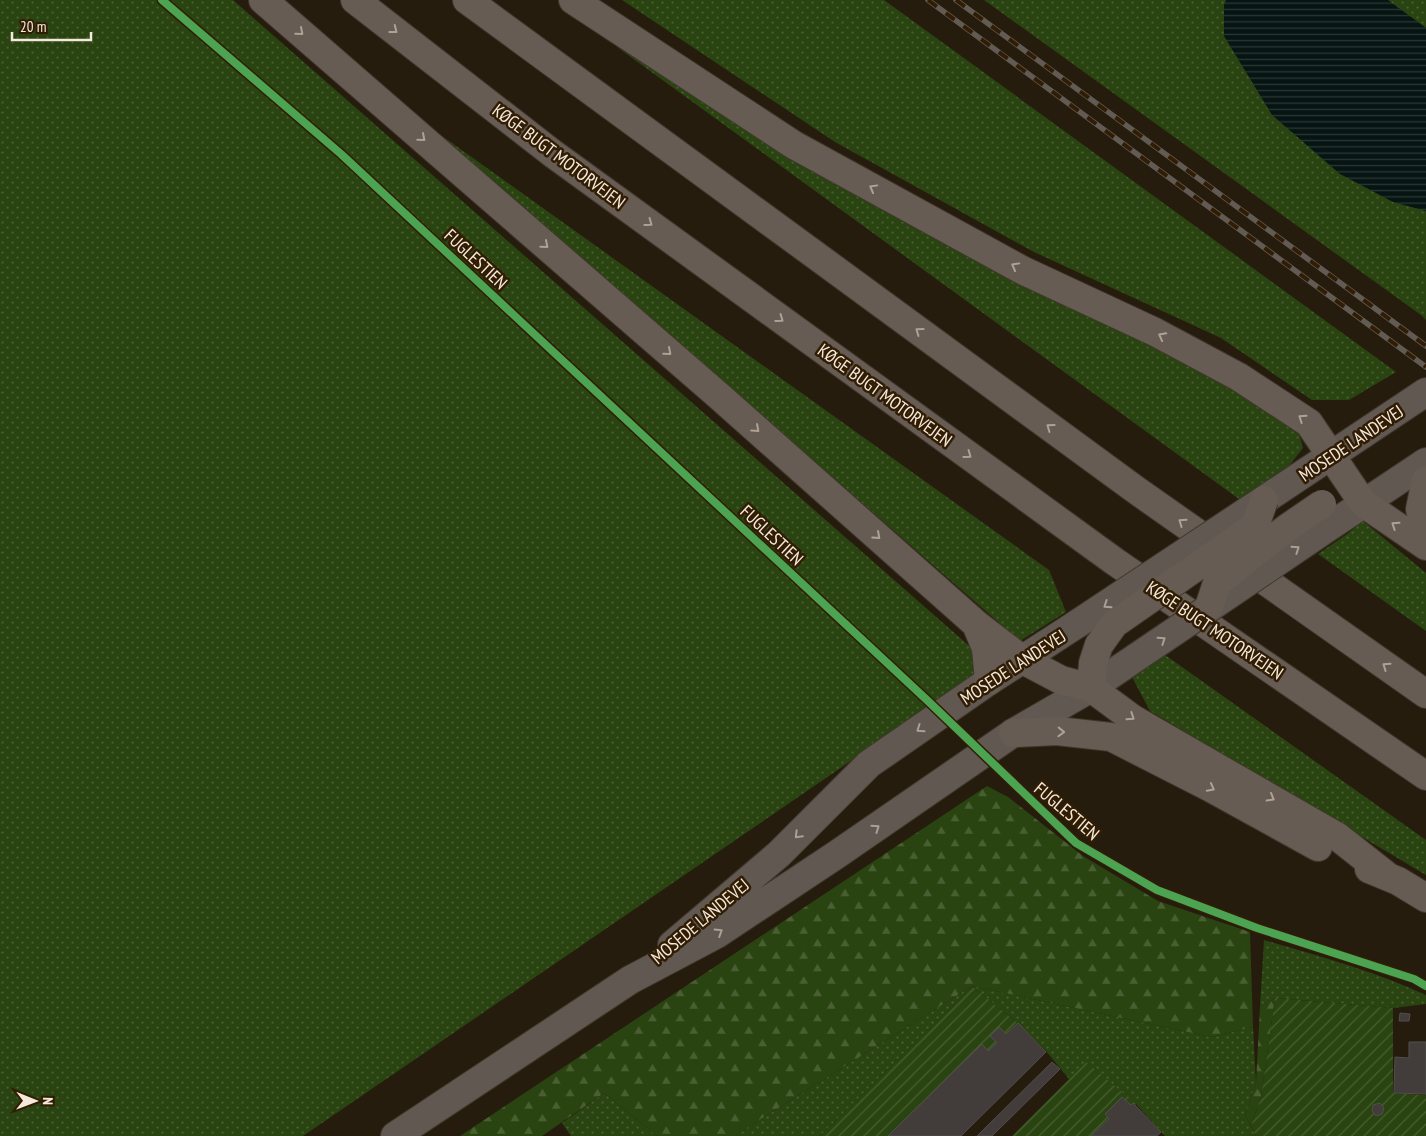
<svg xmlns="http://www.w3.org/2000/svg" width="1426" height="1136" viewBox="0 0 1426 1136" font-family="'PT Sans Narrow',sans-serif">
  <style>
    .grass { fill: url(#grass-dots) }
    .forest { fill: url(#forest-firs) }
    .garden { fill: url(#garden-furrows) }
    .water { fill: url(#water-rules) }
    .building { fill: #423c3b; stroke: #514e4d }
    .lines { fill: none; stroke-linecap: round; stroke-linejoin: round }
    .secondary-casing { stroke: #41382d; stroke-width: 30 }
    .highway-casing { stroke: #41382d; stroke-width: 30 }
    .secondary { stroke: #605851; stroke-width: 28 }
    .highway { stroke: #665c53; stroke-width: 28 }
    .rail-casing { stroke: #625b54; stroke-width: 5.5 }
    .rail { stroke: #311d04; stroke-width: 4; stroke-dasharray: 11; stroke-linecap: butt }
    .secondary-bridge-casing { stroke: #41382d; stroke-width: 30; stroke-linecap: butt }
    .highway-bridge-casing { stroke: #41382d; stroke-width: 30; stroke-linecap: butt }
    .secondary-bridge { stroke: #605851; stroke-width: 28 }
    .highway-bridge { stroke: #665c53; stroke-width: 28 }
    .cycleway-casing { stroke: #311d04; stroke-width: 11 }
    .cycleway { stroke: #4ca352; stroke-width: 8 }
    .oneway { stroke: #aea296 }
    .oneway2 { stroke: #aba096 }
    .labels { text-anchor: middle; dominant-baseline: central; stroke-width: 5; stroke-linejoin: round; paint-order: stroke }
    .street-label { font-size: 18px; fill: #f6e9da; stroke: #311d04 }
  </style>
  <defs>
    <pattern id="grass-dots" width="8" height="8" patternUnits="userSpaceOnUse" patternTransform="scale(1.25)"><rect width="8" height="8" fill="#294410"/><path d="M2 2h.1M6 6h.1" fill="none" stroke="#495f32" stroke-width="1.8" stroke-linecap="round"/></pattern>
    <pattern id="forest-firs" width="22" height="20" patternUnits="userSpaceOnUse" patternTransform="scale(1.25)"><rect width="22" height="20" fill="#294410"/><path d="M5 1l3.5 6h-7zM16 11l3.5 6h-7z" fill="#495f32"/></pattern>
    <pattern id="garden-furrows" width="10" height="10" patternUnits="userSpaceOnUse" patternTransform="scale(1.25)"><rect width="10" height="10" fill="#294410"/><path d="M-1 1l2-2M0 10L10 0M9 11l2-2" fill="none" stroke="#495f32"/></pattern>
    <pattern id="water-rules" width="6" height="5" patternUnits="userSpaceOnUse" patternTransform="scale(1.25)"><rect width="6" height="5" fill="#061513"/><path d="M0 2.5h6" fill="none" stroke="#2b3735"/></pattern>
  </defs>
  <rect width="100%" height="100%" fill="#261c0e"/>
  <path class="grass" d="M0,0H233L991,665L303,1136H0Z
    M622,0H884L1396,372L1349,400H1312L1221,338L1034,252L835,142Z
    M984,0H1426V320L1421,315Z
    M617,47L1008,275L1227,383L1299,434L1303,448L1289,466L1239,499Z
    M438,133L1049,570L1066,612L1020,641Z
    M1363,521L1426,573V631L1318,554L1347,534Z
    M1165,655L1426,840V875L1150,711L1132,677Z
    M1264,940C1319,956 1374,971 1426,995V1004L1393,1008L1275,998L1260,1007Z
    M972,986L1211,1037L1253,1027L1256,1083L1245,1115L1256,1136H1165L1136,1104L1069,1079L1046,1051L1020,1025L972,986L820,1136H734Z
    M604,1093L657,1136H571L562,1123Z"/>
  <path class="forest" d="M987,786L1008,797L1083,856L1158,901L1250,932L1253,1027L1211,1037L972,986L734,1136H657L604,1093L542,1136H460Z
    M1275,998L1261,1097L1251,1126L1245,1115L1256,1083L1260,1007Z"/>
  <path class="garden" d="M972,986L1020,1025L907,1136H820Z
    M1275,998L1393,1008V1093L1425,1095L1426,1092V1136H1256L1251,1126L1261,1097Z
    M1086,1062L1136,1104L1103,1136H1012Z"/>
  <path class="water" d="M1226,0H1388L1426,28V211L1393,202L1340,174L1272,115L1224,36V5Z"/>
  <path class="building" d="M1400,1013L1410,1014L1409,1021H1399Z
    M1018,1023L1046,1052L961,1136H888L982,1044L988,1051L997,1043L990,1036L999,1027L1006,1034Z
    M1409,1042H1426V1094L1394,1093L1395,1057L1409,1058Z
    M1052,1062L1060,1069L992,1136H977Z
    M1122,1097L1131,1105L1133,1103L1161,1132L1157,1136H1091L1109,1119L1105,1114Z
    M1380,1103L1384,1108L1382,1114L1376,1116L1372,1111L1373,1105Z"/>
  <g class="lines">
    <defs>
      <path id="secondary" d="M1264,500L1426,392
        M1336,522L1426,462
        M672,945L779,854L869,764L989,681L1077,624
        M395,1136L630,980L717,934L836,855L1013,733L1091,688L1122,667"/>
      <path id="highway" d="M263,0L719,396L976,624L1023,660L1061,680L1091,688L1133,719L1338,837L1386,875
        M355,0L552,153L1114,561L1426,776
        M467,0L1136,490L1426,694
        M573,0L794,145L1022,270L1155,332L1239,377L1309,423L1363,503L1426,546
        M1426,480L1420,509L1426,536
        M976,624L986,648L989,681
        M1091,688L1093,663L1099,645
        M1013,733L1057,731L1111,737L1211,788L1318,847
        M1369,869L1398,881L1426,898"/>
    </defs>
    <use href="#secondary" class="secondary-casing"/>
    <use href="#highway" class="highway-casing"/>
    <use href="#secondary" class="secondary"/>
    <use href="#highway" class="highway"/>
    <defs>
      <path id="rail" d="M928,0L1426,367
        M956,0L1426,346"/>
    </defs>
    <use href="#rail" class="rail-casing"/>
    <use href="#rail" class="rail"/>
    <defs>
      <path id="secondary-bridge" d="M1077,624L1264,500
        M1122,667L1336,522"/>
      <path id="highway-bridge" d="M1209,607L1217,583L1287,528L1322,504
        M1099,645L1114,624L1255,526L1264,500"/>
    </defs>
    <use href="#secondary-bridge" class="secondary-bridge-casing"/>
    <use href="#highway-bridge" class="highway-bridge-casing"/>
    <use href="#secondary-bridge" class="secondary-bridge"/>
    <use href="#highway-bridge" class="highway-bridge"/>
    <defs>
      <path id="cycleway" d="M162,0L341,154L928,701L1076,843L1157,890L1257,928L1414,979L1426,986"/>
    </defs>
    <use href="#cycleway" class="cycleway-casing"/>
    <use href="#cycleway" class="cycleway"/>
  </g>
  <defs><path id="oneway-chevron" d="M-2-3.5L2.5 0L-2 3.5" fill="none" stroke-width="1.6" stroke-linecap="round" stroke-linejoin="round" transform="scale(1.25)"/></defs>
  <g class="oneway">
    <use href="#oneway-chevron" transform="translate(394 30) rotate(38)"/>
    <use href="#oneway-chevron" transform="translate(300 32) rotate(41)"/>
    <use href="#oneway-chevron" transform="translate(422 138) rotate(41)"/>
    <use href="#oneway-chevron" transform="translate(873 188) rotate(-151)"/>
    <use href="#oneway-chevron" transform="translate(649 223) rotate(36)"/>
    <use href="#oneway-chevron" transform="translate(545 245) rotate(41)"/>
    <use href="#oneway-chevron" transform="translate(1015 266) rotate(-151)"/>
    <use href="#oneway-chevron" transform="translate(780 319) rotate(36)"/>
    <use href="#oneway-chevron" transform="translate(919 331) rotate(-144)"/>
    <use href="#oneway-chevron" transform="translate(1162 336) rotate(-152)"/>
    <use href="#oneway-chevron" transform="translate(668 352) rotate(41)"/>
    <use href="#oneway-chevron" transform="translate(1302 418) rotate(-146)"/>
    <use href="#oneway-chevron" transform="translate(1050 427) rotate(-144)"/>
    <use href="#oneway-chevron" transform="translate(756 429) rotate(42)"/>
    <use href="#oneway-chevron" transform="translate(968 455) rotate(36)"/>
    <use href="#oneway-chevron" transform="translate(1182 522) rotate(-145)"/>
    <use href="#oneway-chevron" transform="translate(1395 525) rotate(-146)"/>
    <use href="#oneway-chevron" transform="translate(877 536) rotate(42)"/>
    <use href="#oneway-chevron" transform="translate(1386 666) rotate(-145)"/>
    <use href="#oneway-chevron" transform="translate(1131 717) rotate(34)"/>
    <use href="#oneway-chevron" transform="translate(1061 732) rotate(2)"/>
    <use href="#oneway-chevron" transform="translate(1211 788) rotate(28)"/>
    <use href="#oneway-chevron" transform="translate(1271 798) rotate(30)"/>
  </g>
  <g class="oneway2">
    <use href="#oneway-chevron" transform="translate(1296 549) rotate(-34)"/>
    <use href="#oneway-chevron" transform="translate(1107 605) rotate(146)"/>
    <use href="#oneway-chevron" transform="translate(1162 640) rotate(-34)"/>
    <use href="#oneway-chevron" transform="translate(920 729) rotate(145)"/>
    <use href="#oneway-chevron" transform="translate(876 828) rotate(-35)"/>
    <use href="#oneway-chevron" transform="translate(798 835) rotate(135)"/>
    <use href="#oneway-chevron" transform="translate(719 932) rotate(-32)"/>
  </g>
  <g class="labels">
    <g class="street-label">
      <text transform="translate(559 156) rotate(37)">KØGE BUGT MOTORVEJEN</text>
      <text transform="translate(476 259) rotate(43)">FUGLESTIEN</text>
      <text transform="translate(885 395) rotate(36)">KØGE BUGT MOTORVEJEN</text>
      <text transform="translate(1351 443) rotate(-34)">MOSEDE LANDEVEJ</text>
      <text transform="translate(772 535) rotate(43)">FUGLESTIEN</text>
      <text transform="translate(1215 630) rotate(34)">KØGE BUGT MOTORVEJEN</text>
      <text transform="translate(1013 667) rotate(-33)">MOSEDE LANDEVEJ</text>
      <text transform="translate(1067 811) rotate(40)">FUGLESTIEN</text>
      <text transform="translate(700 921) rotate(-40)">MOSEDE LANDEVEJ</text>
    </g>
  </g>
  <g transform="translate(35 1101) rotate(91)" stroke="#311d04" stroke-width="4" paint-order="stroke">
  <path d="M0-4L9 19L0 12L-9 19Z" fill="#f6e9da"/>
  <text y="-8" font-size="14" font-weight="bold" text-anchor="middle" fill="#f6e9da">N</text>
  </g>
  <path d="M12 32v8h79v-8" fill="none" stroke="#f6e9da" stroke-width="2.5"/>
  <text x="20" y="32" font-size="15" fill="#f6e9da" stroke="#311d04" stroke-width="4" paint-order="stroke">20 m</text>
</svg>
